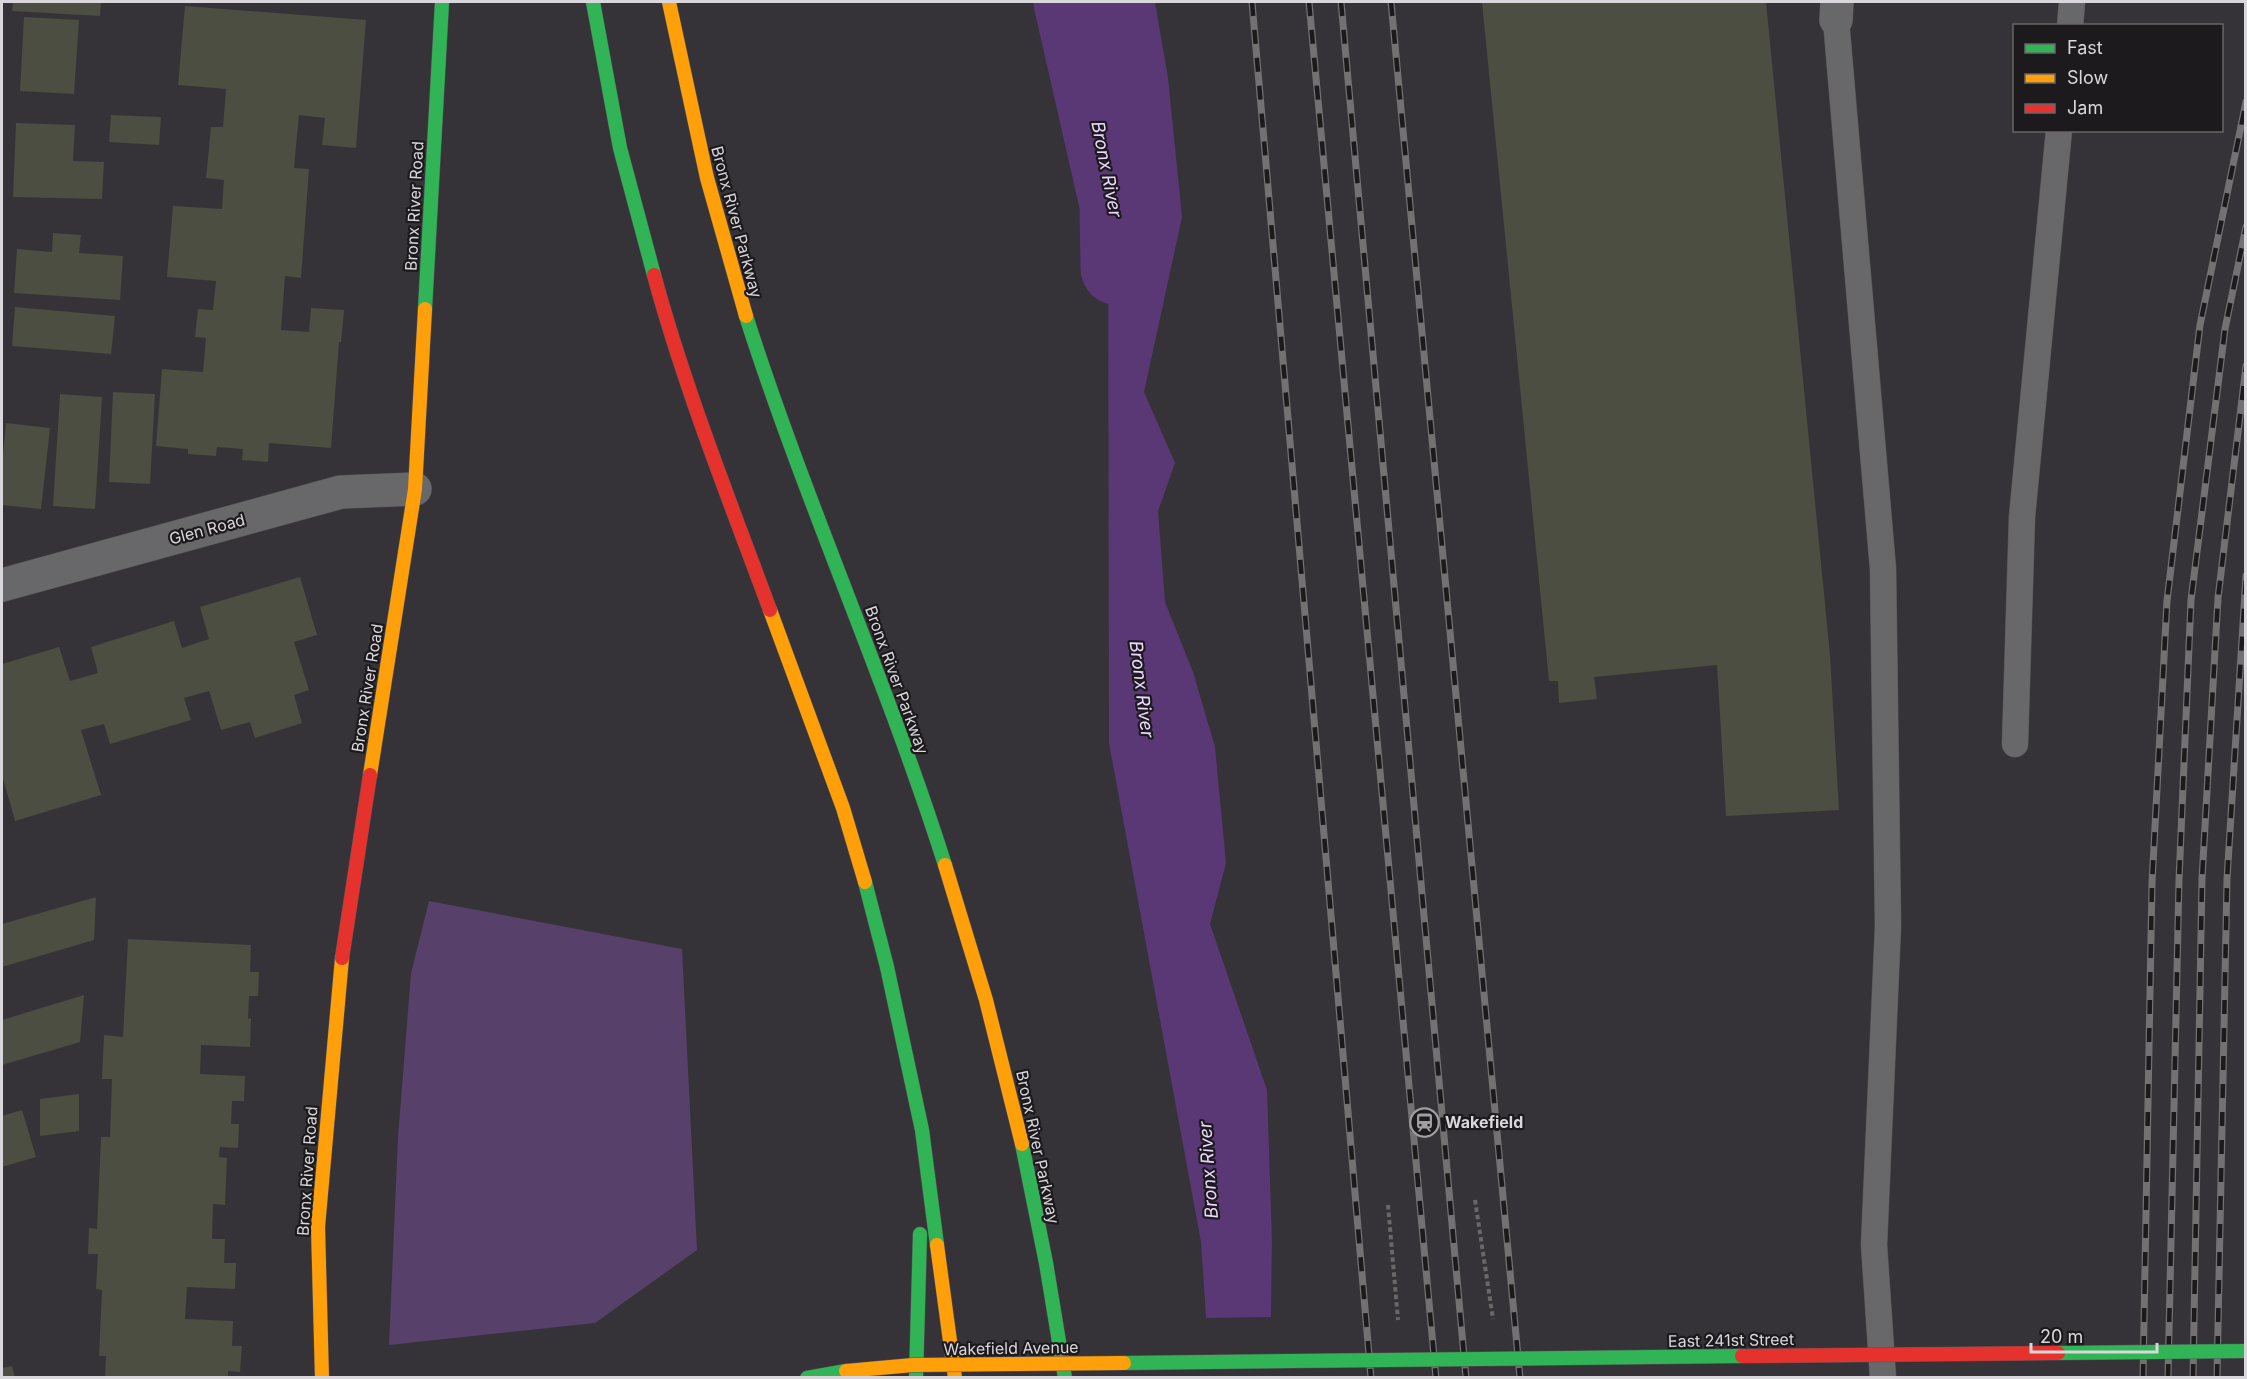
<svg xmlns="http://www.w3.org/2000/svg" width="2247" height="1379" viewBox="0 0 2247 1379" font-family="Inter,sans-serif">
  <style>
    .green { fill: #57406a }
    .water { fill: #5a3875 }
    .pier { fill: #353337 }
    .lines { fill: none; stroke-linecap: round; stroke-linejoin: round }
    .river { stroke: #5a3875; stroke-width: 75 }
    .building { fill: #4c4e41 }
    .lane-casing { stroke: #535154; stroke-width: 27 }
    .street-casing { stroke: #535154; stroke-width: 34 }
    .fast-casing { stroke: #535154; stroke-width: 15 }
    .slow-casing { stroke: #535154; stroke-width: 15 }
    .jam-casing { stroke: #535154; stroke-width: 15 }
    .path { stroke: #686869; stroke-width: 4; stroke-dasharray: 4.5 3; stroke-linecap: butt }
    .lane { stroke: #686769; stroke-width: 26 }
    .street { stroke: #686769; stroke-width: 33 }
    .fast { stroke: #30b455; stroke-width: 14 }
    .slow { stroke: #ff9f0a; stroke-width: 14 }
    .jam { stroke: #e5322d; stroke-width: 14 }
    .rail-casing { stroke: #727173; stroke-width: 7 }
    .rail { stroke: #1c1a1d; stroke-width: 4.5; stroke-dasharray: 14; stroke-linecap: butt }
    .fast-bridge-casing { stroke: #535154; stroke-width: 15; stroke-linecap: butt }
    .slow-bridge-casing { stroke: #535154; stroke-width: 15; stroke-linecap: butt }
    .jam-bridge-casing { stroke: #535154; stroke-width: 15; stroke-linecap: butt }
    .fast-bridge { stroke: #30b455; stroke-width: 14 }
    .slow-bridge { stroke: #ff9f0a; stroke-width: 14 }
    .jam-bridge { stroke: #e5322d; stroke-width: 14 }
    .labels { text-anchor: middle; dominant-baseline: central; stroke-width: 4.5; stroke-linejoin: round; paint-order: stroke }
    .street-label { font-size: 16px; fill: #dad7dc; stroke: #1c1a1d }
    .poi-label { font-size: 16px; font-weight: bold; fill: #dad7dc; stroke: #1c1a1d; text-anchor: start }
    .water-label { font-size: 18px; font-style: italic; fill: #ecd8ff; stroke: #1c1a1d }
  </style>
  <rect width="100%" height="100%" fill="#353337"/>
  <path class="green" d="M429,901L682,949L697,1250L595,1323L389,1345L398,1137L411,973Z"/>
  <path class="water" d="M1075,2H1155L1168,78L1182,217L1144,392L1175,463L1158,511L1165,602L1193,672L1215,747L1226,863L1210,924L1267,1090L1272,1241L1270,1377H1210L1201,1242L1109,743L1108,143Z"/>
  <path class="pier" d="M1274,1317L1273,1378H1207L1203,1318Z"/>
  <g class="lines">
    <path class="river" d="M1071,2L1117,204L1118,268"/>
  </g>
  <path class="building" d="M13,2H101L100,16L12,11Z
    M1482,2H1766L1830,655L1839,810L1726,816L1717,665L1594,677L1597,699L1559,703L1558,681H1549Z
    M185,6L366,20L356,148L322,145L325,118L299,115L294,168L309,169L301,278L285,276L281,330L309,332L311,308L344,310L341,342H339L331,448L269,443L268,462L242,460L243,449L217,447L216,456L188,454V449L156,446L162,369L203,372L206,338L195,337L198,309L213,310L216,281L167,277L173,206L222,209L224,180L206,178L211,127H223L226,89L178,85Z
    M24,17L79,20L74,94L20,91Z
    M111,115L161,117L159,145L109,142Z
    M16,123L75,125L73,161L104,162L102,199L13,197Z
    M53,233L81,235L79,253L123,256L120,300L14,293L17,249L52,252Z
    M15,307L115,316L111,354L12,346Z
    M113,392L155,394L150,484L109,482Z
    M60,394L102,397L95,509L53,506Z
    M6,423L50,428L41,509L2,505V465Z
    M300,577L317,635L294,642L309,690L294,695L302,723L255,738L250,722L221,730L209,691L184,698L191,720L110,744L104,724L81,730L101,795L15,821L2,775V664L59,647L70,681L98,673L91,647L174,621L182,648L209,639L200,607Z
    M96,897L94,940L2,967V924Z
    M128,939L251,945L250,972H259L258,996H249L248,1019L251,1018L250,1047L201,1045L200,1074L245,1076L244,1101H232L231,1124H239L238,1148L220,1147L219,1157L227,1158L225,1205L213,1204L212,1239H225L224,1263H236L235,1289L187,1287L185,1319L233,1321L232,1346H242L240,1372L228,1371V1378H105L106,1356H99L102,1290L96,1289L98,1254H88L89,1228L97,1229L101,1137H110L112,1079H102L104,1035L123,1037Z
    M84,995L80,1042L2,1065V1020Z
    M79,1094V1131L40,1136V1099Z
    M22,1110L36,1157L2,1167V1116Z
    M12,1366L15,1378H2V1368Z"/>
  <g class="lines">
    <defs>
      <path id="lane" d="M1836,20L1883,569L1888,926L1874,1245L1883,1378
        M2070,26L2072,2
        M2015,744L2022,517L2059,130"/>
      <path id="street" d="M1836,20L1837,2
        M2,585L341,492L415,489"/>
      <path id="fast" d="M593,2L620,148L654,275
        M425,309L442,2
        M746,316C805,501 886,679 945,865
        M865,882L887,967L922,1130L937,1245
        M1022,1144L1046,1263L1065,1378
        M807,1378L846,1371
        M916,1378L920,1234"/>
      <path id="slow" d="M669,2L707,178L746,316
        M770,610L843,808L865,882
        M370,775L415,489L425,309
        M945,865L986,1000L1022,1144
        M937,1245L955,1378
        M322,1378L318,1227L342,958"/>
      <path id="jam" d="M654,275C685,389 729,499 770,610
        M342,958L370,775"/>
    </defs>
    <use href="#lane" class="lane-casing"/>
    <use href="#street" class="street-casing"/>
    <use href="#fast" class="fast-casing"/>
    <use href="#slow" class="slow-casing"/>
    <use href="#jam" class="jam-casing"/>
    <path class="path" d="M1475,1200L1493,1319
      M1388,1205L1398,1320"/>
    <use href="#lane" class="lane"/>
    <use href="#street" class="street"/>
    <use href="#fast" class="fast"/>
    <use href="#slow" class="slow"/>
    <use href="#jam" class="jam"/>
    <defs>
      <path id="rail" d="M1252,2L1371,1378
        M1309,2L1436,1378
        M1341,2L1466,1378
        M1391,2L1520,1378
        M2143,1378L2152,883L2167,601L2200,325L2246,102
        M2168,1378L2179,880L2191,600L2225,329L2246,227
        M2193,1378L2202,879L2218,598L2246,366
        M2217,1378L2227,879L2246,576"/>
    </defs>
    <use href="#rail" class="rail-casing"/>
    <use href="#rail" class="rail"/>
    <defs>
      <path id="fast-bridge" d="M2058,1353L2246,1351
        M1124,1363L1742,1356"/>
      <path id="slow-bridge" d="M846,1371L913,1365L1124,1363"/>
      <path id="jam-bridge" d="M1742,1356L2058,1353"/>
    </defs>
    <use href="#fast-bridge" class="fast-bridge-casing"/>
    <use href="#slow-bridge" class="slow-bridge-casing"/>
    <use href="#jam-bridge" class="jam-bridge-casing"/>
    <use href="#fast-bridge" class="fast-bridge"/>
    <use href="#slow-bridge" class="slow-bridge"/>
    <use href="#jam-bridge" class="jam-bridge"/>
  </g>
  <defs>
    <symbol id="station-ring" viewBox="-11 -11 22 22"><circle r="9.5" fill="#1c1a1d" stroke="#a09ea2" stroke-width="1.5"/><path d="M-3-6H3Q5-6 5-4V2Q5 4 3 4L4.5 6H3L1.5 4h-3L-3 6H-4.5L-3 4Q-5 4-5 2V-4Q-5-6-3-6ZM-3.5-4v3h7v-3ZM-3.5 1v1.5H-2V1ZM2 1v1.5H3.5V1Z" fill="#a09ea2"/></symbol>
  </defs>
  <g fill-rule="evenodd">
    <use href="#station-ring" x="1408" y="1106" width="33" height="33"/>
  </g>
  <g class="labels">
    <g class="street-label">
      <text transform="translate(414 206) rotate(-87)">Bronx River Road</text>
      <text transform="translate(737 222) rotate(75)">Bronx River Parkway</text>
      <text transform="translate(207 529) rotate(-15)">Glen Road</text>
      <text transform="translate(897 680) rotate(70)">Bronx River Parkway</text>
      <text transform="translate(367 688) rotate(-81)">Bronx River Road</text>
      <text transform="translate(1038 1147) rotate(78)">Bronx River Parkway</text>
      <text transform="translate(307 1171) rotate(-86)">Bronx River Road</text>
      <text transform="translate(1731 1340) rotate(-1)">East 241st Street</text>
      <text transform="translate(1011 1348) rotate(-1)">Wakefield Avenue</text>
    </g>
    <g class="poi-label">
      <text x="1445" y="1122">Wakefield</text>
    </g>
    <g class="water-label">
      <text transform="translate(1107 169) rotate(79)">Bronx River</text>
      <text transform="translate(1142 689) rotate(83)">Bronx River</text>
      <text transform="translate(1208 1170) rotate(-94)">Bronx River</text>
    </g>
  </g>
  <rect width="2247" height="1379" fill="none" stroke="#dad7dc" stroke-width="6"/>
  <rect x="2013" y="24" width="210" height="108" fill="#1c1a1d" stroke="#686669" stroke-width="1.5"/>
  <rect x="2025" y="44" width="30" height="9" fill="#30b455" stroke="#686669" stroke-width="1.5"/>
  <text x="2067" y="54" font-size="18" fill="#dad7dc">Fast</text>
  <rect x="2025" y="74" width="30" height="9" fill="#ff9f0a" stroke="#686669" stroke-width="1.5"/>
  <text x="2067" y="84" font-size="18" fill="#dad7dc">Slow</text>
  <rect x="2025" y="104" width="30" height="9" fill="#e5322d" stroke="#686669" stroke-width="1.5"/>
  <text x="2067" y="114" font-size="18" fill="#dad7dc">Jam</text>
  <path d="M2031 1343v9h126v-9" fill="none" stroke="#dad7dc" stroke-width="3"/>
  <text x="2040" y="1343" font-size="18" fill="#dad7dc" stroke="#1c1a1d" stroke-width="4.5" paint-order="stroke">20 m</text>
</svg>
